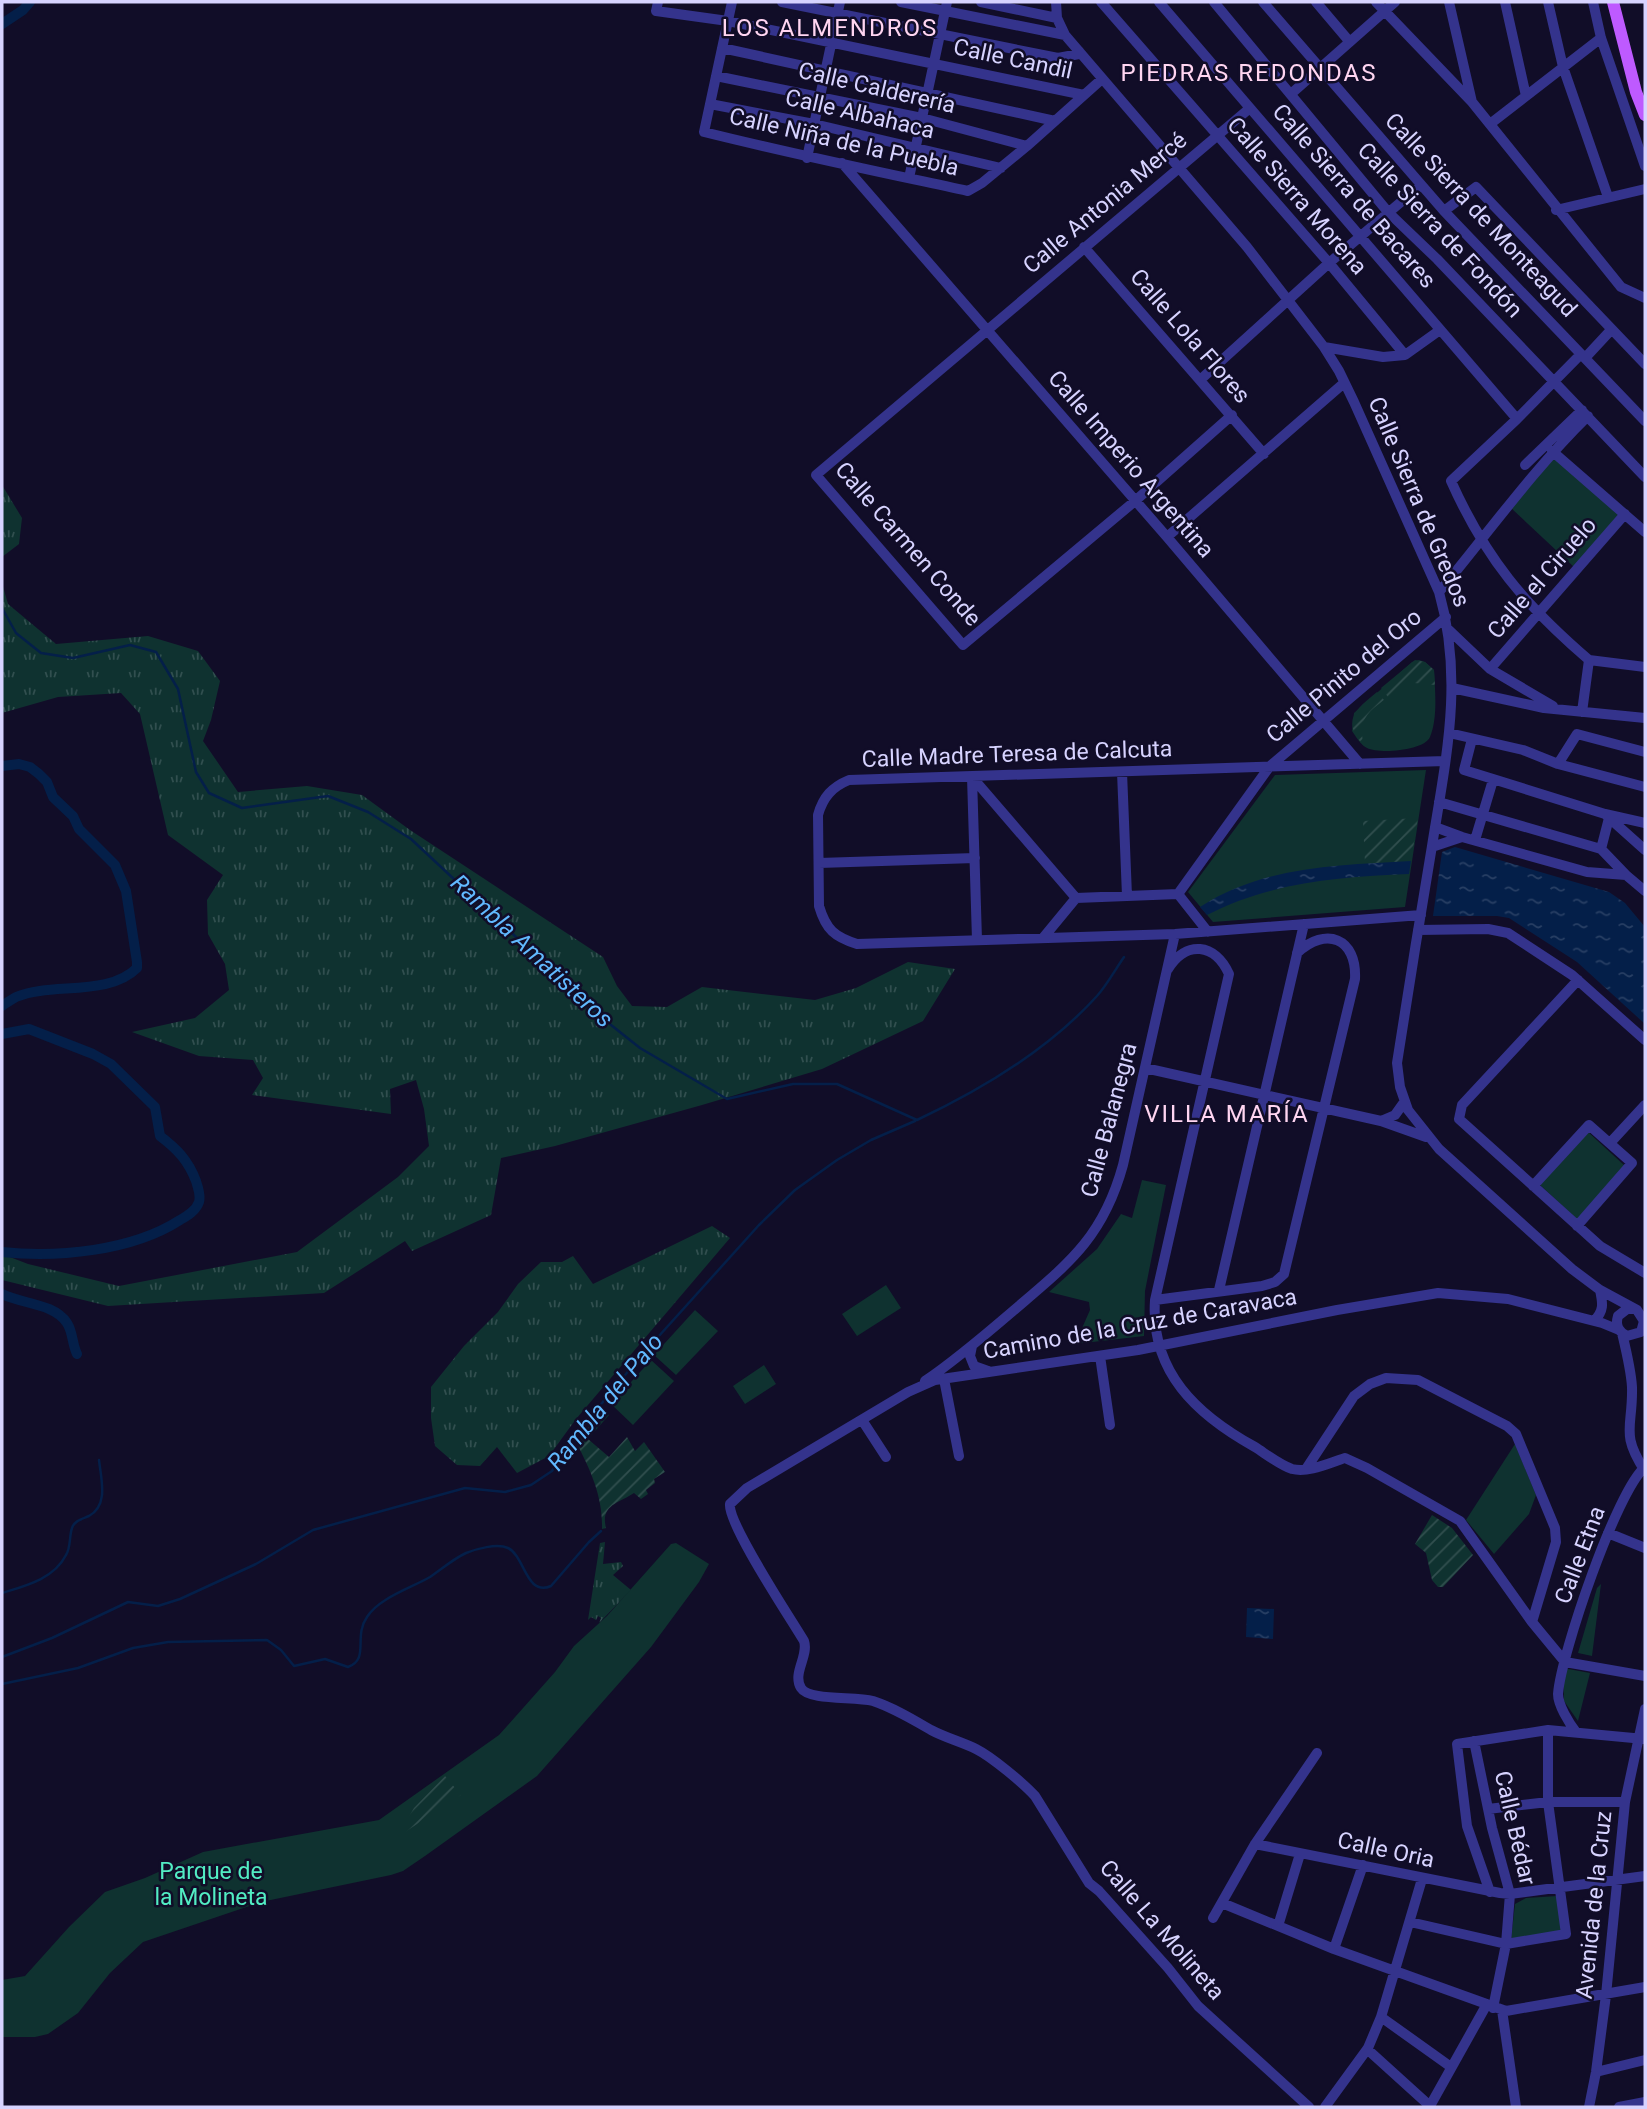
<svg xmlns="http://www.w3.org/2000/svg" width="1647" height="2109" viewBox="0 0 1647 2109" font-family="Roboto,sans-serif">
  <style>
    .grass { fill: url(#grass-tufts) }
    .park { fill: #0f3230 }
    .garden { fill: url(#garden-furrows) }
    .water { fill: url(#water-ripples) }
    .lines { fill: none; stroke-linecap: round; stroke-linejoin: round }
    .stream { stroke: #041f49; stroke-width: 2.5 }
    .canal { stroke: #041f49; stroke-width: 10 }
    .minor { stroke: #34338c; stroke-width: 10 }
    .major { stroke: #be5aff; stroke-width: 12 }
    .labels { text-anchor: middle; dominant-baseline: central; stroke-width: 5; stroke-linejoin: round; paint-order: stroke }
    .street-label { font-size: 23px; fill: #d7d3ff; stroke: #110d28 }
    .park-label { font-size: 23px; fill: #52ecc3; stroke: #110d28 }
    .neighbourhood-label { font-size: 24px; letter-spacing: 2px; fill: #ffd5f1; stroke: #110d28 }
    .water-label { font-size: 24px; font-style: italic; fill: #61b9ff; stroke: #110d28 }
  </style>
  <defs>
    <pattern id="grass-tufts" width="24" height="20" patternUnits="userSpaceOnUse" patternTransform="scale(1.75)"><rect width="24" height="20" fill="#0f3230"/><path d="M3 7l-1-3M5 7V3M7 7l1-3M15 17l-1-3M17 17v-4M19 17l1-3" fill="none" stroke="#314f4f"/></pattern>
    <pattern id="garden-furrows" width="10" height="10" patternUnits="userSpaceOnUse" patternTransform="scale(1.75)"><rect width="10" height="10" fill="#0f3230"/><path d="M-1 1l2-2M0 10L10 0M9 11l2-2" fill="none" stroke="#314f4f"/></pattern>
    <pattern id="water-ripples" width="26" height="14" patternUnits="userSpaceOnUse" patternTransform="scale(1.75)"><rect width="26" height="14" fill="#041f49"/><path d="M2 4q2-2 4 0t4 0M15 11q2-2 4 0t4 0" fill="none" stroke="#283f64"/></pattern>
  </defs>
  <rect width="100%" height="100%" fill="#110d28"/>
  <path class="grass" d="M2,485L22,518L19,544L2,557Z
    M2,583L8,604L56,644L148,636L198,651L220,681L211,720L203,741L238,792L307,786L362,795L410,830L603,957L617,986L632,1006L667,1007L702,987L815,1000L856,988L908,962L955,969L923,1021L822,1069L702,1105L555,1146L501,1158L491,1215L412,1251L405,1241L324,1293L108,1306L2,1280V1254L28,1264L119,1286L297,1252L398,1177L429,1146L424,1109L416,1080L390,1089L391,1114L252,1095L263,1078L253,1060L199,1056L132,1032L195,1018L229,990L225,964L208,934L207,900L223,875L168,835L140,714L121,693L58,697L2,713Z
    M712,1226L730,1238L576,1419L549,1456L517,1473L497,1447L480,1466L457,1465L435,1446L431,1418V1387L464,1346L498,1312L518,1284L541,1262H562L573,1256L593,1284Z
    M605,1542L603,1564L621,1562L623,1566L613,1575L631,1590L599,1623L601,1618L598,1616L596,1620L591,1617L588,1620L600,1543Z"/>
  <path class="park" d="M1553,459L1558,461L1619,514L1574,567L1511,508Z
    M1419,660L1425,662L1434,670C1435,690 1438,718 1430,737C1424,751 1379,754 1367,748C1361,745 1356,737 1352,731L1354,713L1412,662Z
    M1426,770L1405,907L1213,922L1188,892L1275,775Z
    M1588,1132L1625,1166L1577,1219L1540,1185Z
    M1142,1180L1166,1185L1145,1291L1144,1336L1075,1344L1090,1310L1089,1302L1049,1292L1097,1249L1121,1214L1132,1218Z
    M886,1285L901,1308L857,1336L842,1314Z
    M695,1310L718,1331L676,1375L654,1355Z
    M651,1360L674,1381L633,1425L611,1404Z
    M764,1365L776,1384L745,1404L733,1386Z
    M1515,1444L1536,1495L1529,1514L1494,1554L1466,1520Z
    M676,1543L709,1564L699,1582L651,1647L537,1776L425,1856L403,1871L391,1875L261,1902L143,1942L110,1973L78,2013L48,2034L35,2037H2V1980L25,1976L69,1927L105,1892L145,1878L203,1852L379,1820L499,1735L555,1672L574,1646L607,1616L671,1544Z
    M1601,1584L1592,1656L1578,1653L1597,1588Z
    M1563,1668L1590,1673L1578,1721L1564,1701Z
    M1557,1896L1566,1934L1511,1940L1515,1904L1526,1898Z"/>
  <path class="garden" d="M1415,660L1425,662L1434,670L1435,685L1414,683L1388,697L1381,688Z
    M1377,692L1384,700C1365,714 1358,722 1364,746C1341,721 1355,710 1377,692Z
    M1418,818L1411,861L1365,864L1363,821Z
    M603,1410L609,1415L588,1439L609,1457L627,1437L635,1451L644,1442L665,1472L654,1479L655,1483L646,1490L648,1494L641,1499L634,1493C619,1503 600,1505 606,1528L602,1529C603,1497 591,1471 576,1442Z
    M1432,1515L1452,1528L1473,1555L1443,1587H1438L1432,1580L1426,1553L1415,1544Z
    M445,1776L461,1795L396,1838L414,1808Z"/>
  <path class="water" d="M1455,847L1609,892L1625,903L1645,927V1024L1577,962L1509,918L1497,916H1433L1442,852Z
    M1411,861L1409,874C1340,877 1270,882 1207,915L1200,907C1263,866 1339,865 1411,861Z
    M1247,1608L1274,1609L1273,1639L1246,1637Z"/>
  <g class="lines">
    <path class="stream" d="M2,608L16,633L41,653L73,658L130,645L156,652L178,689L196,772L209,793L242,808L328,796L368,812L411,839L606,1021L640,1048L727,1099L793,1084H837L917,1120C981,1090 1049,1049 1097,996C1107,985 1115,970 1124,957
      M2,1593C25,1586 54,1579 66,1555C71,1547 69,1537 72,1528C74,1521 82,1519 89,1516C109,1505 101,1479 99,1460
      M2,1657L52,1638L128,1602L158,1606L180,1599L256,1564L313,1530L465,1488L505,1492L531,1485L552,1471L569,1443L640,1357L759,1225L795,1190L837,1160L871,1140L915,1121
      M2,1684L78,1668L133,1648L168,1642L267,1640L281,1650L294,1666L325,1659L348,1667C370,1659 353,1637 367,1617C379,1598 411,1588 430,1577C442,1569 453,1559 466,1553C476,1549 497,1543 508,1548C525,1556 526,1597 551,1586L589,1542L601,1531"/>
    <path class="canal" d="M2,24L23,10L30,2
      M2,766L19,764L30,767L39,774L47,782L53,797L73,816L79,829L115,865L126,891L137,962V968C108,997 51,982 16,997C11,1000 6,1003 2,1006
      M2,1034L29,1029L93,1054L111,1064L155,1107L160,1136C177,1149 188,1160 196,1181C198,1188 201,1195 199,1202C196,1211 187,1216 180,1220C132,1251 57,1258 2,1252
      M2,1294C21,1304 54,1303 67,1323C73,1332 72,1344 77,1354"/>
    <path class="minor" d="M658,2L656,11L728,21L1084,95
      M732,2L704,132C792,154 880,172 968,191L982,183L1027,146L1102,79
      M782,2L1058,58L1079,54V51
      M901,2L1065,35
      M981,2L1057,18
      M1056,2L1057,18L1065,35L1247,247L1324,347L1339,371L1354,402L1439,592C1464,680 1446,758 1432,846C1420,918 1408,991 1397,1063L1400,1087L1408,1110L1439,1149L1572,1269L1600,1290L1637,1310L1644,1321L1641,1332L1627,1336C1619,1332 1615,1326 1618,1316L1627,1309H1635
      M1101,2L1329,263L1405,355
      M1159,2L1517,419
      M1214,2L1388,212L1437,259L1645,477
      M1263,2L1444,211L1645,421
      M1316,2L1349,41
      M1376,2L1472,102L1621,287L1645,298
      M1449,2L1472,102
      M1505,2L1526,96
      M1548,2L1563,67L1608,197
      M1593,2L1601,38L1645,166
      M722,48L1055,121
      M716,76L922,118L1027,146
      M1292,93L1395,2
      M710,104L814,124L1001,168
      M1490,124L1601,38
      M807,158L840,2
      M842,163L1167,537L1360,764
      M909,178L947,2
      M1556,210L1645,189
      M1444,211L1476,187L1645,364
      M1084,247L1264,454
      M1324,347L1383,357L1405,355L1440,330
      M1581,354L1517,419L1451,481C1486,559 1524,604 1589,660
      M1585,358L1611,330
      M1200,380L1329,263L1421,185
      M1232,415L1135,501L963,645L816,475L1250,108
      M1552,451L1645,532
      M1525,465L1582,410
      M1167,537L1344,383
      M1439,592C1488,533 1533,470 1588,416
      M1449,630L1490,669L1553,706
      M1589,660L1645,667
      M1490,669L1625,514
      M1452,688L1544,708L1645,718
      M1582,712L1589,660
      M1449,733L1523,750L1558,764L1645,787
      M1472,739L1464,770L1605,814L1645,823
      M1558,764L1577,734L1645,752
      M1122,772L1127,896
      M972,777L977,940
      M972,777L1076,898
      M1439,802L1601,849L1626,875
      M1607,816L1645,850
      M1435,827L1462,837L1587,872L1626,875L1645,891
      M1475,840L1493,780
      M1432,847L1462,837
      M1601,849L1609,818
      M819,863L975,858
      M1178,894L1270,766L1446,617
      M1421,915L1175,934L857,944C835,937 826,930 819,906L818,815C823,797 832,787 849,780L1445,761
      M1418,930L1488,929L1508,933L1572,975L1645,1040
      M1043,938L1076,898L1178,894L1208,932
      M1168,969C1186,940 1215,943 1229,974L1155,1300C1150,1372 1197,1415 1255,1447C1266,1454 1280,1465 1292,1469C1309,1473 1329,1463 1345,1458L1367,1468L1460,1521L1532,1622L1565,1662
      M1578,980L1462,1105L1459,1119L1600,1246L1645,1273
      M1145,1068L1381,1121
      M1405,1101L1395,1115L1381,1121L1426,1137
      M1610,1143L1645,1105
      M1533,1186L1589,1125L1632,1163L1577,1226
      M1219,1290L1304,924
      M1155,1300L1262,1286L1275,1282L1284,1274L1355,979C1357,938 1326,926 1297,953
      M1594,1321C1604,1311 1603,1304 1600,1290
      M1622,1333C1626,1350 1631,1370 1632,1387C1633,1428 1620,1433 1645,1471
      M972,1346L970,1356L974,1366L988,1371
      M1100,1356L1110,1425
      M944,1379L959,1456
      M925,1381C956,1360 985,1335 1013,1311C1068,1264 1103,1238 1123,1165L1175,934
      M862,1420L886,1457
      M1306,1469L1354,1396L1370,1384L1386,1378L1418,1380L1507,1426L1516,1434L1555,1528L1556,1542L1532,1622
      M1608,1533L1645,1548
      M1565,1662L1645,1676
      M1576,1732C1569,1723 1558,1705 1558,1694C1561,1654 1617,1490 1645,1467
      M1474,1741L1492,1828L1510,1894L1506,1944L1493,2008
      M1488,1809L1548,1802H1625
      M1255,1844L1500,1893L1510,1894L1645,1876
      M1490,1892L1467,1826L1457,1744L1548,1730L1644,1739
      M1222,1903L1334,1949L1506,2011L1645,1987
      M1213,1918L1255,1844L1317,1753
      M1410,1922L1506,1944L1566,1934L1548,1802V1730
      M1278,1926L1300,1854
      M1334,1949L1363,1865
      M1502,2010L1516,2107
      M1381,2017L1451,2067
      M1367,2049L1431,2107
      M1596,2072L1645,2060
      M1430,2106L1487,2004
      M1309,2107L1198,2006L1168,1968L1099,1891L1089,1883L1035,1796C1023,1783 992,1757 976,1749C962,1742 946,1738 931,1730C912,1719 894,1708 873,1701C855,1696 809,1701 801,1688C792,1673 809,1656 804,1641C791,1619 727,1523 730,1504L747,1488L908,1392L935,1380L1138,1350L1337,1310L1438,1293L1508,1299L1602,1323L1619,1330
      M1325,2107L1368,2048L1381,2017L1422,1879
      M1589,2107L1596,2072L1606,1995L1625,1802L1645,1709
      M1619,2107L1645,2102"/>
    <path class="major" d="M1613,2L1636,92L1645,115"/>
  </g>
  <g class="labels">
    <g class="street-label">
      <text transform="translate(1013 59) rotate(12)">Calle Candil</text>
      <text transform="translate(877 88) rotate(13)">Calle Calderería</text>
      <text transform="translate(860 114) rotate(13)">Calle Albahaca</text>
      <text transform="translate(844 142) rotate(13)">Calle Niña de la Puebla</text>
      <text transform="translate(1297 196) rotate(49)">Calle Sierra Morena</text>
      <text transform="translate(1354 196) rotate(49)">Calle Sierra de Bacares</text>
      <text transform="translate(1105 203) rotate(-40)">Calle Antonia Mercé</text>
      <text transform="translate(1481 215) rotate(47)">Calle Sierra de Monteagud</text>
      <text transform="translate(1440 230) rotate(47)">Calle Sierra de Fondón</text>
      <text transform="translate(1190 336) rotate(49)">Calle Lola Flores</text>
      <text transform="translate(1131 464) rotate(49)">Calle Imperio Argentina</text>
      <text transform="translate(1419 502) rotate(67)">Calle Sierra de Gredos</text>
      <text transform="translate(908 544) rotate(49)">Calle Carmen Conde</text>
      <text transform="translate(1542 578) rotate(-49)">Calle el Ciruelo</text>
      <text transform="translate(1344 676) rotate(-40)">Calle Pinito del Oro</text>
      <text transform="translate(1017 754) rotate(-2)">Calle Madre Teresa de Calcuta</text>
      <text transform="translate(1109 1120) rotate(-75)">Calle Balanegra</text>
      <text transform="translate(1140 1324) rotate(-10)">Camino de la Cruz de Caravaca</text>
      <text transform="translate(1580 1555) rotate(-69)">Calle Etna</text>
      <text transform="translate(1515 1828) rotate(77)">Calle Bédar</text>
      <text transform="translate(1386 1850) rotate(12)">Calle Oria</text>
      <text transform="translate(1594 1905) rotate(-84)">Avenida de la Cruz</text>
      <text transform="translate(1162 1930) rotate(49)">Calle La Molineta</text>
    </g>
    <g class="park-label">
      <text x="211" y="1871">Parque de<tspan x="211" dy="26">la Molineta</tspan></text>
    </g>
    <g class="neighbourhood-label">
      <text x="830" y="28">LOS ALMENDROS</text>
      <text x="1249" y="73">PIEDRAS REDONDAS</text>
      <text x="1227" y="1114">VILLA MARÍA</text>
    </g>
    <g class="water-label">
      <text transform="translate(532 951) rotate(43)">Rambla Amatisteros</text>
      <text transform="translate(605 1402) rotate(-51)">Rambla del Palo</text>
    </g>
  </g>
  <rect width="1647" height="2109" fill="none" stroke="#d7d3ff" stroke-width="7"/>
</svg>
